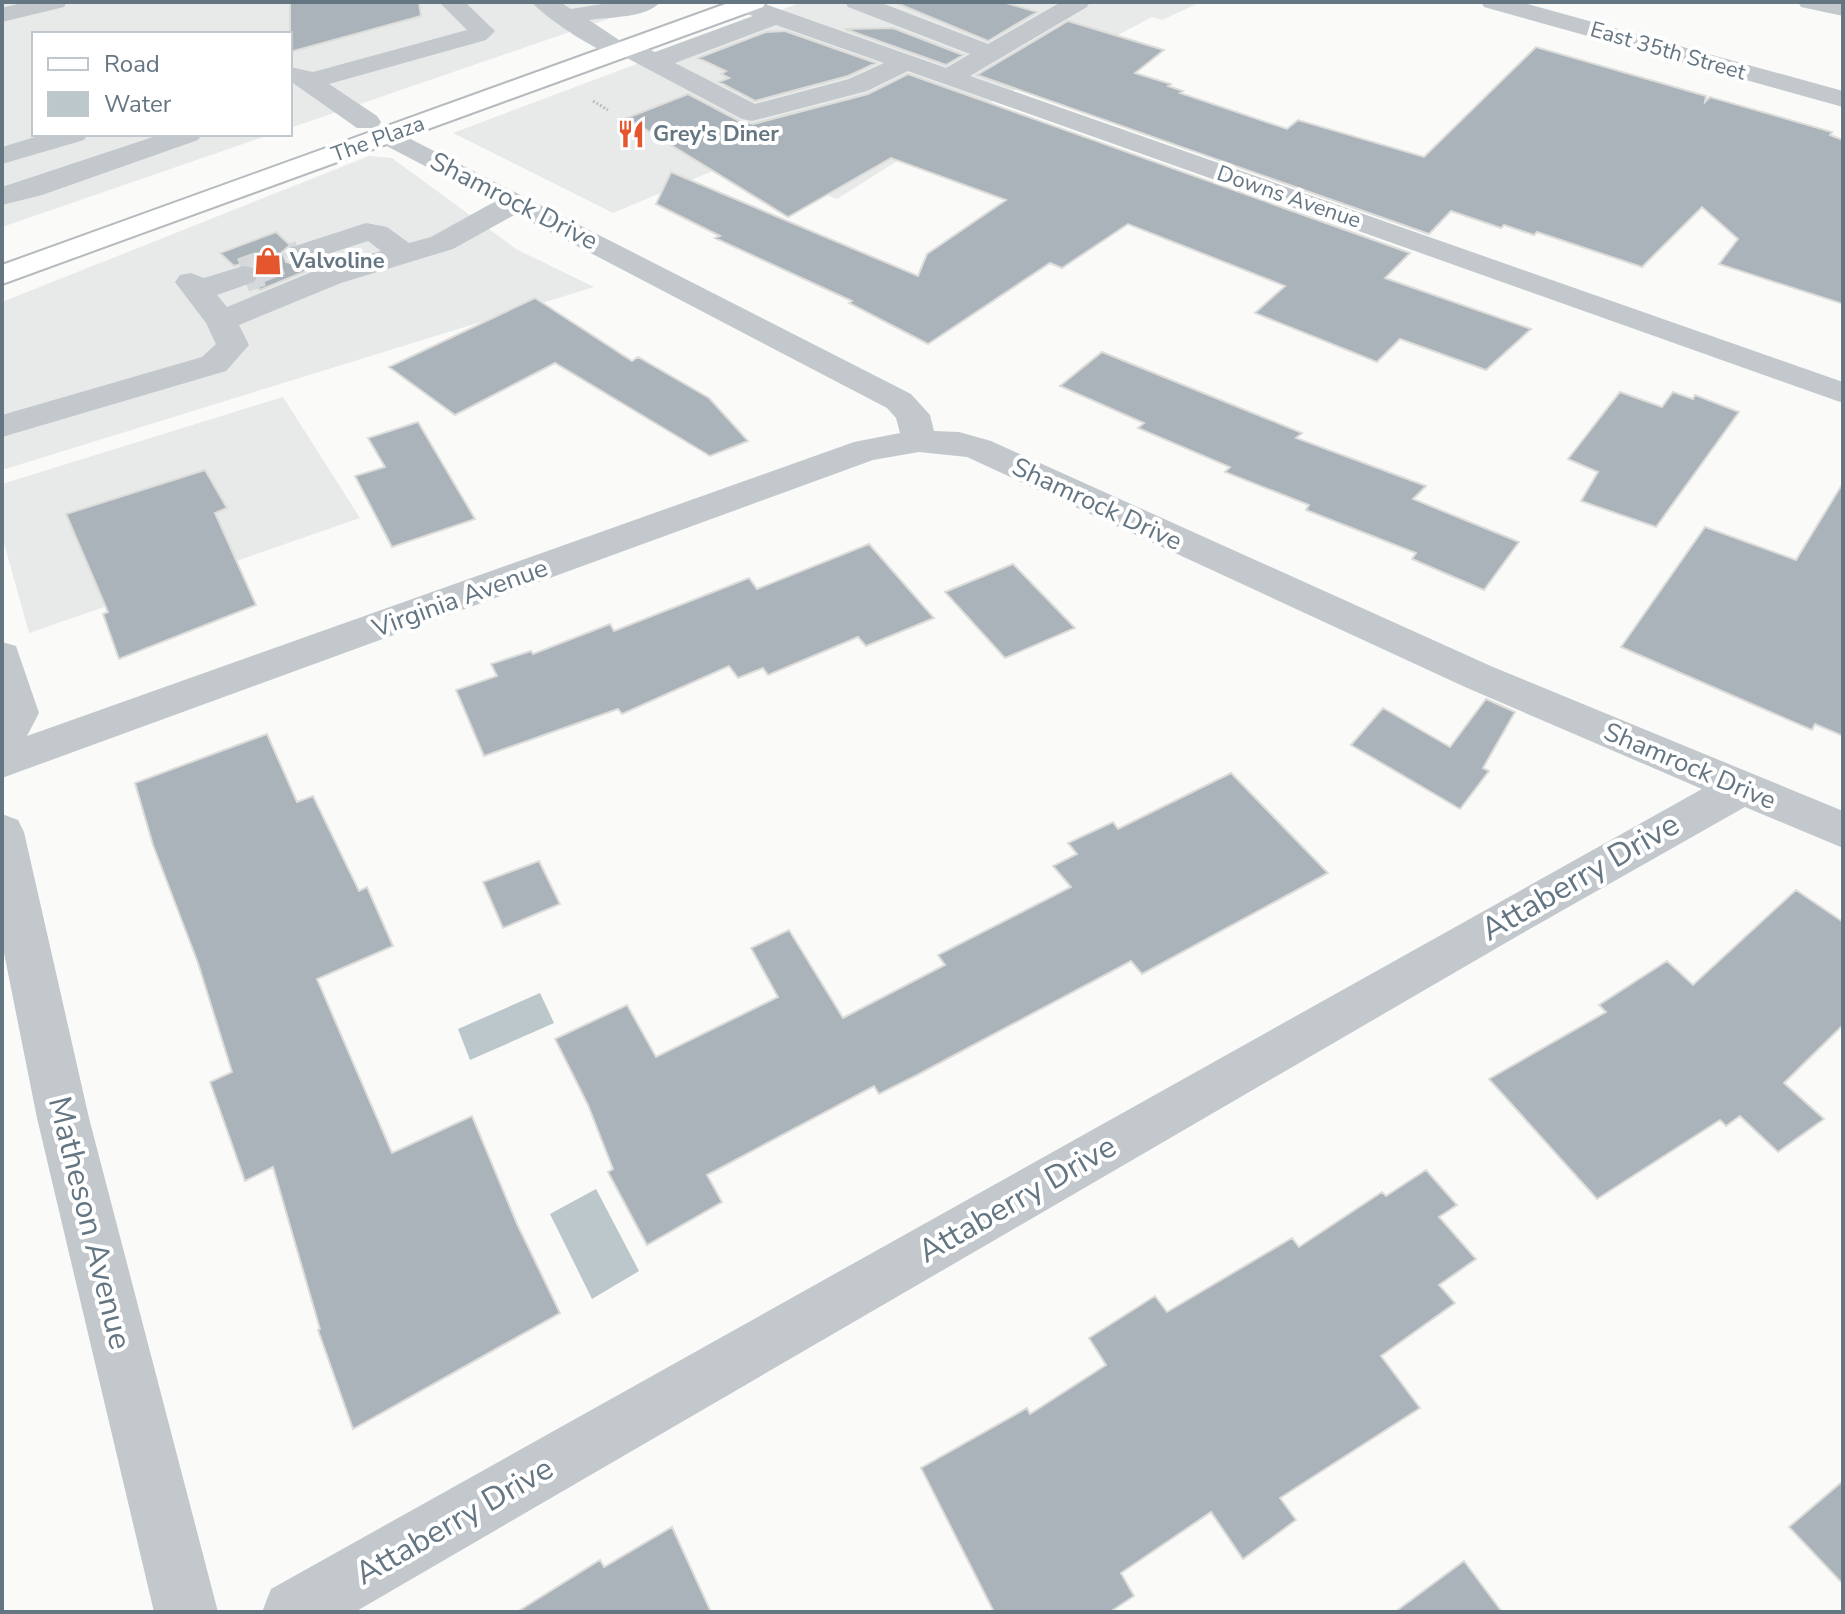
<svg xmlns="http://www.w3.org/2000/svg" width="1845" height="1614" viewBox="0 0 1845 1614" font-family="'Nunito Sans',sans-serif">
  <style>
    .built { fill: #e8e9e9 }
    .water { fill: #bbc7cb }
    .building { fill: #aab3b9; stroke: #dcdcda; stroke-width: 2 }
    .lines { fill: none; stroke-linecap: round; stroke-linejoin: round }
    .minor-tunnel-far1 { stroke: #d5d9db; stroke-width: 27; stroke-dasharray: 27 14; stroke-linecap: butt }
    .minor-tunnel { stroke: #d5d9db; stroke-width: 35; stroke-dasharray: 35 17; stroke-linecap: butt }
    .major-casing { stroke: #b5babe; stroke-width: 4 }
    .path { stroke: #bbbfc2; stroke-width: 3; stroke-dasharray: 2 2; stroke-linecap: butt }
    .minor { fill: #c3c8cc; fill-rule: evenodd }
    .major { fill: #fff; fill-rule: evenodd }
    .labels { text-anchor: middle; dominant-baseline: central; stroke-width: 8; stroke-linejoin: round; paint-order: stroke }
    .far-street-label { font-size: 22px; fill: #657683; stroke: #fff }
    .far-poi-label { font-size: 22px; font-weight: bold; fill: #657683; stroke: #fff; text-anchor: start }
    .street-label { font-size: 26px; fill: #657683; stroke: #fff }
    .near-street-label { font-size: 32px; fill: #657683; stroke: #fff }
  </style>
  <rect width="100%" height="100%" fill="#fafaf8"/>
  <path class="built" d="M2,2H657L290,128V34H34V134H272L2,227Z
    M802,2H1201L1162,20L1152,17L986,105L837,199L739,160L613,213L453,133Z
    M369,156L392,158L516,249L594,287L2,470V302Z
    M283,397L360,518L29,633L2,536V484Z"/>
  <path class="water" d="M540,993L554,1023L470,1060L458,1029Z
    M596,1189L639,1271L592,1299L550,1214Z"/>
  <path class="building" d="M290,2H419L421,16L290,52Z
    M894,2H1003L1037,12L988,41Z
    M1068,21L1164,50L1135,73L1171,84L1168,86L1183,91L1180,93L1287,129L1298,120L1424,157L1536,47L1706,96L1705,102L1710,97L1832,132L1830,135L1843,140V304L1719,264L1738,239L1702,207L1642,267L1537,232L1534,235L1504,225L1501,228L1451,211L1429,234L977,75Z
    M893,28L963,55L946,65L845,29Z
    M785,31L876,63L848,76L755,101L719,82L729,78L721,74L726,71L698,58L766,32Z
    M908,74L1410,253L1385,278L1531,329L1486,370L1400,339L1377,362L1255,313L1285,286L1128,224L1062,268L1050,263L928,344L849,303L852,301L715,238L720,236L656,204L671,172L918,276L927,254L1006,200L891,158L788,217L627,118L688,94L741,122L753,124L868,94Z
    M276,232L290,245L282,252L286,262L299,266L311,263L316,267L260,290L254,285L261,276L257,267L244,263L234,266L220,253Z
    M535,298L632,361L638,357L709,398L748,441L710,456L555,363L455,415L389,367Z
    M1102,352L1302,433L1296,438L1426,486L1413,499L1519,542L1484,590L1412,559L1416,553L1306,510L1309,505L1225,472L1230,467L1138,428L1144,423L1060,386Z
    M1620,392L1662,407L1673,392L1693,399L1695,395L1739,412L1656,527L1581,501L1598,472L1568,459Z
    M418,422L475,519L392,547L355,476L385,467L368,438Z
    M205,470L227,508L215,513L256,605L119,659L103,614L108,612L66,514Z
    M1843,483V736L1815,724L1812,730L1621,647L1705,527L1796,560Z
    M869,544L934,618L866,646L858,637L768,675L763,668L738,678L729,666L622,714L618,709L484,756L456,690L497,676L491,664L531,651L533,654L610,624L614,631L749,578L757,589Z
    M1013,564L1075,628L1005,658L945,592Z
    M1486,699L1515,712L1483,768L1489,771L1460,809L1351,745L1383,708L1450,747Z
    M267,734L297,802L313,796L359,891L367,887L393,946L317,979L392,1153L472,1116L517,1224L560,1313L353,1429L318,1330L320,1329L273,1167L245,1181L210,1082L232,1072L198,963L153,845L135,783Z
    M1231,773L1328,873L1142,974L1131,961L917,1075L879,1094L874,1086L707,1175L722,1202L647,1245L608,1172L613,1169L588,1105L555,1039L627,1005L656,1057L778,997L751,948L789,930L843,1018L945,965L938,955L1071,887L1053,866L1077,854L1068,843L1113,822L1118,829Z
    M539,861L560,904L503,928L483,882Z
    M1796,890L1843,922V1025L1784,1083L1824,1119L1778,1152L1740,1116L1726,1126L1720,1120L1597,1199L1489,1079L1606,1012L1599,1005L1667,961L1693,985Z
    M1426,1170L1457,1205L1439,1217L1476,1259L1439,1285L1455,1303L1381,1356L1420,1408L1280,1498L1296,1520L1243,1559L1211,1512L1121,1573L1134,1596L1110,1612H994L921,1468L1027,1408L1030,1414L1106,1365L1089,1338L1155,1296L1167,1312L1292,1238L1299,1247L1382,1192L1386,1196Z
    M1843,1481V1584L1789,1527Z
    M672,1527L711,1612H517L600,1560L604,1567Z
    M1464,1561L1502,1612H1395Z"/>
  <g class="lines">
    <path class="minor-tunnel-far1" d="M255,271L300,254"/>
    <path class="minor-tunnel" d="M243,275L260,269"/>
    <defs>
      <path id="major" d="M731,2H766L763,7L2,284V265Z"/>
    </defs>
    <use href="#major" class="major-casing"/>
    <path class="path" d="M593,101L608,110"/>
    <path class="minor" d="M25,2H67L64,7L2,22V8Z
      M439,2H465L495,31L486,40L329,84L377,116L381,122L377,128H357L290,81V67L313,72L467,30Z
      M532,2H560L571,9L615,2H660C648,18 608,17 589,20L622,42L636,43L655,52L753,16L727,7L724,2H759L946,68L970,54L848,7L845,2H879L988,44L1061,2H1090L1087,7L970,76L1843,382V403L908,71L867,91L752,121L742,119L625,57C609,61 542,16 532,2ZM776,25L884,63L849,79L755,104L675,63Z
      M1481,2H1520L1843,91V107L1484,7Z
      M1798,2H1843V16L1801,7Z
      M387,127L911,394L930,415L934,431L959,432L991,441L1493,667L1843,811V848L1745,807L1521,934L355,1612H262L271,1589L1702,789L1465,687L967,457L919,452L873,460L2,778V642L16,646L39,713L27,736L854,442L900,433L896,418L887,408L516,214L453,249L341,283L239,325L249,345L226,371L2,437V415L202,357L216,344L206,323L175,282L180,275L191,273L204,278L243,266L254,268L258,275L254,282L217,295L227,307L319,269L381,251L368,241L300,263L289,260L285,254L289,248L366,223L387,227L409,243L431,237L494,202L377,141L373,135L377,129Z
      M45,134H88L84,140L2,164V147Z
      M162,134H202L198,140L42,195L2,205V187Z
      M2,814L18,820L24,832L89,1118L218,1612H154L37,1118L2,943Z"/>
    <use href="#major" class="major"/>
  </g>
  <defs>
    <symbol id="restaurant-bare" viewBox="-9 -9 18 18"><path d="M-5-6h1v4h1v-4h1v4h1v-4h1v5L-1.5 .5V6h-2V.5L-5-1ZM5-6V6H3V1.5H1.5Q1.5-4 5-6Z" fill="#e4572e" stroke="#fff" stroke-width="2.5" paint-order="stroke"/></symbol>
    <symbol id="shop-bare" viewBox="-9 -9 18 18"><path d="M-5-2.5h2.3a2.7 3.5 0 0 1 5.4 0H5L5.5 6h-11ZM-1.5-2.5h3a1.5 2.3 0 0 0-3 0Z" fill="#e4572e" stroke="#fff" stroke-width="2.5" paint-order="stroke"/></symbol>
  </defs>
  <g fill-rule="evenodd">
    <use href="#restaurant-bare" x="611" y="114" width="40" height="40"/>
    <use href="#shop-bare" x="248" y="241" width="40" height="40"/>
  </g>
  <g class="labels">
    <g class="far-street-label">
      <text transform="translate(1668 51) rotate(16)">East 35th Street</text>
      <text transform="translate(378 139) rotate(-20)">The Plaza</text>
      <text transform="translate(1289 197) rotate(19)">Downs Avenue</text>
    </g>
    <g class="far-poi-label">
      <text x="653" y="134">Grey's Diner</text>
      <text x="290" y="261">Valvoline</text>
    </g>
    <g class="street-label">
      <text transform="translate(514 201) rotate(27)">Shamrock Drive</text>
      <text transform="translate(1097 504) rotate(25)">Shamrock Drive</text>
      <text transform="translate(460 598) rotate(-20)">Virginia Avenue</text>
      <text transform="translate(1690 766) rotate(23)">Shamrock Drive</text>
    </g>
    <g class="near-street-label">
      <text transform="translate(1580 877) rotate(-30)">Attaberry Drive</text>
      <text transform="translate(1017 1199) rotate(-30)">Attaberry Drive</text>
      <text transform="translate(90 1223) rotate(76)">Matheson Avenue</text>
      <text transform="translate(454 1521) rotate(-30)">Attaberry Drive</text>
    </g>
  </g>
  <rect width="1845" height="1614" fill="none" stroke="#657683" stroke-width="8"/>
  <rect x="32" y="32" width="260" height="104" fill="#ffffff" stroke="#c1c8cd" stroke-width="2"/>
  <rect x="48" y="58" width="40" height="12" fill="#ffffff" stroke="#c1c8cd" stroke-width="2"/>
  <text x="104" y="72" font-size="24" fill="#657683">Road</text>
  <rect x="48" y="92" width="40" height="24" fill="#bbc7cb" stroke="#c1c8cd" stroke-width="2"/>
  <text x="104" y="112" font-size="24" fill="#657683">Water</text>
</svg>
